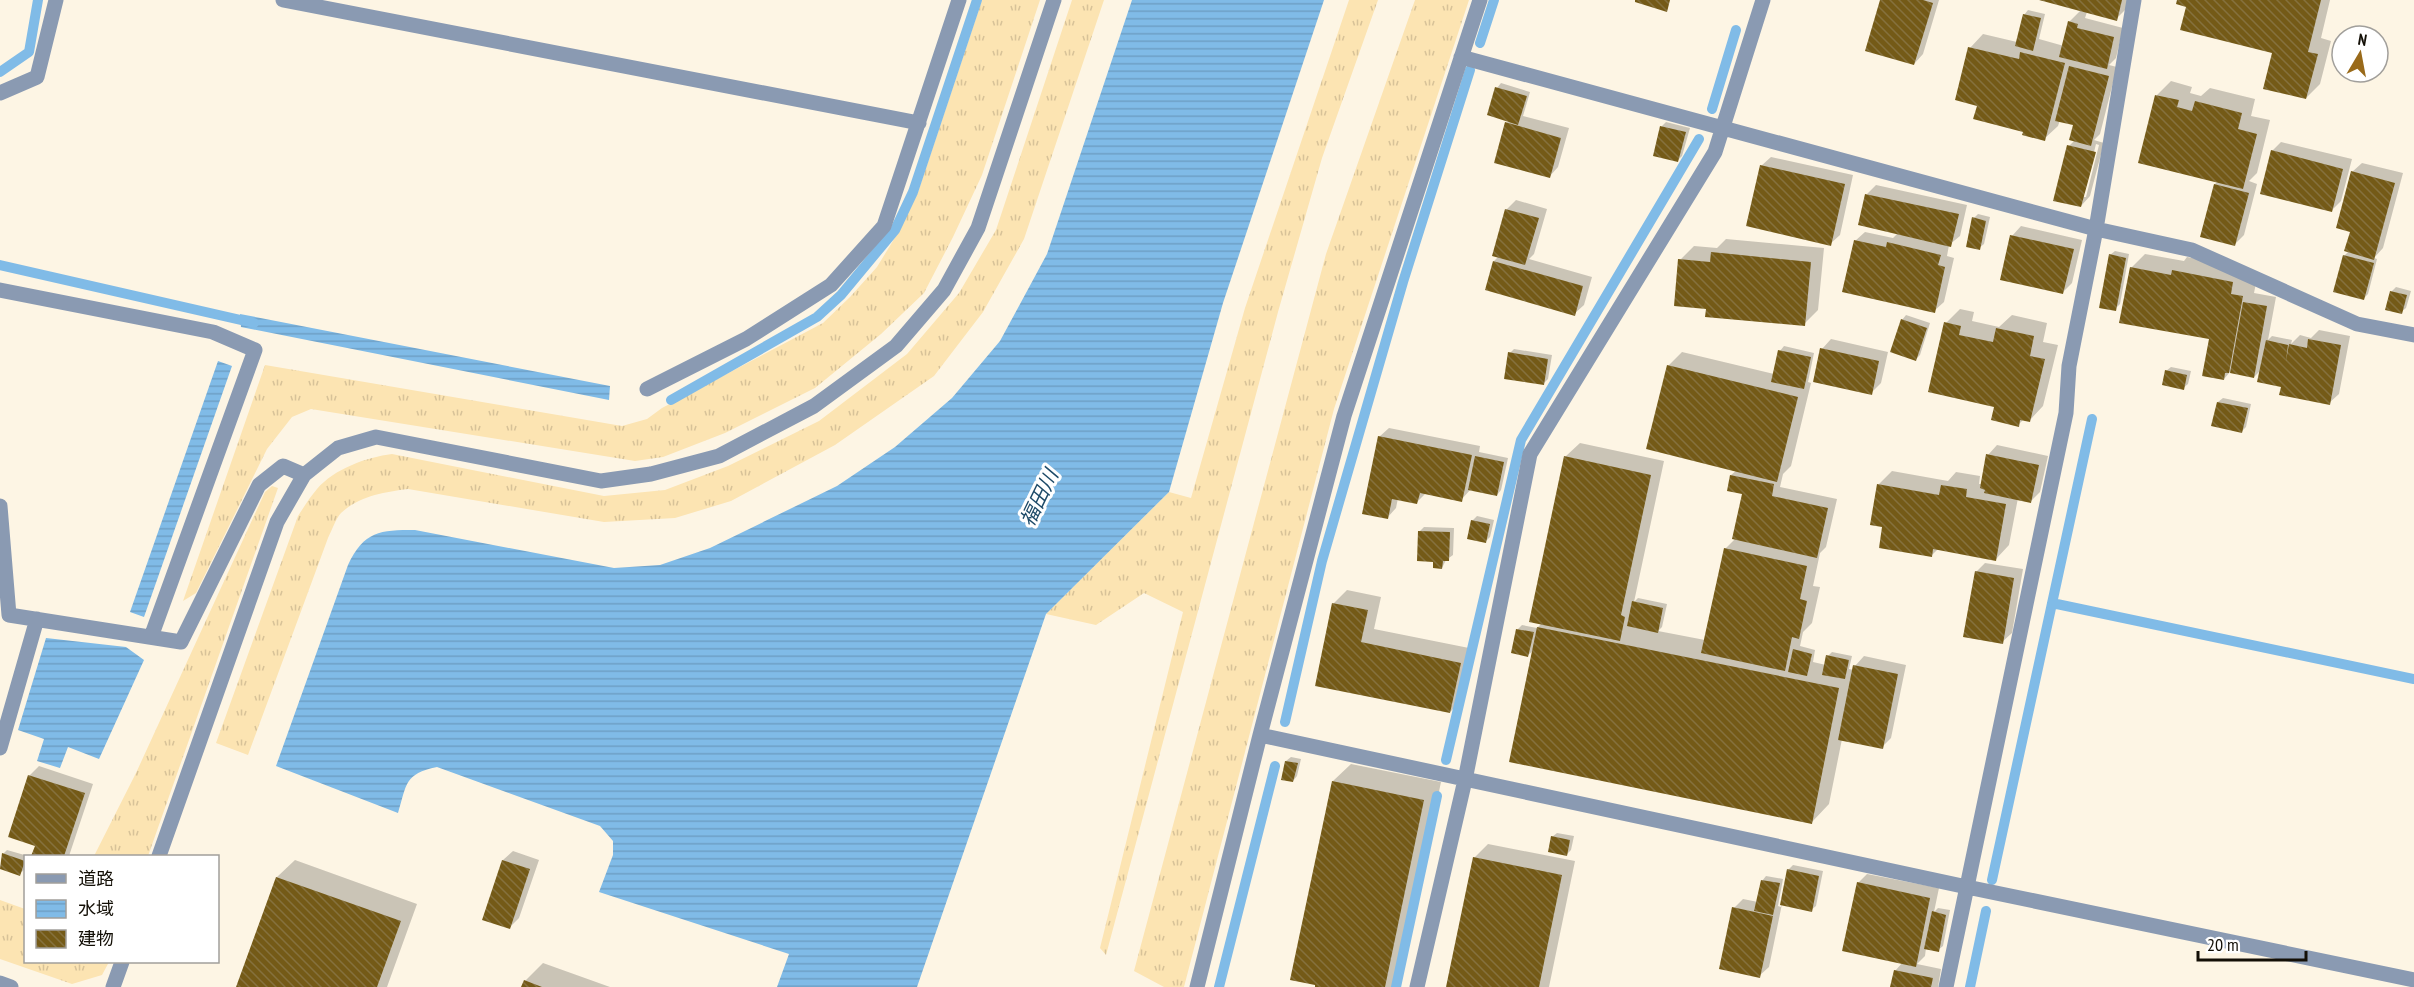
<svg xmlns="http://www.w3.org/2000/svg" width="2414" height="987" viewBox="0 0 2414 987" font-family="'PT Sans Narrow','Noto Sans JP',sans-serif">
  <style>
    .grass { fill: url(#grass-tufts) }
    .water { fill: url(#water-rules) }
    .shadow { fill: #0003; fill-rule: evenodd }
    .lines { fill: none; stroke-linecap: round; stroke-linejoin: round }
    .stream { stroke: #80bbe7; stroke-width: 10 }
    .building { fill: url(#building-back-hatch) }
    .service { stroke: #8a9ab2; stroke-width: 15 }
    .minor { stroke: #8a9ab2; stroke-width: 15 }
    .labels { text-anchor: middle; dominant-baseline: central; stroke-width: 6; stroke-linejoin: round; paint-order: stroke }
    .water-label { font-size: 20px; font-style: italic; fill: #1d4a68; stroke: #fff }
  </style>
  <defs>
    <pattern id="grass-tufts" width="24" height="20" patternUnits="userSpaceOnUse" patternTransform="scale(1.5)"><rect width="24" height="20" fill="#fce4b2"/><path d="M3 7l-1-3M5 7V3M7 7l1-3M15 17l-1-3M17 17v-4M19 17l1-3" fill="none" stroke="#d7c298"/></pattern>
    <pattern id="water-rules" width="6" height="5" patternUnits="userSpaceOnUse" patternTransform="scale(1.5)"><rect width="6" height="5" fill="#80bbe7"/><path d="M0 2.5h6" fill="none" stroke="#6ea0c5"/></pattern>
    <pattern id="building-back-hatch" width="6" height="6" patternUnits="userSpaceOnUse" patternTransform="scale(1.5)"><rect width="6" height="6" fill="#745a17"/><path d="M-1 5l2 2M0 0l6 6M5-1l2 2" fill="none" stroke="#85713e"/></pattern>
  </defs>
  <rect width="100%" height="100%" fill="#fdf5e4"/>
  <path class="grass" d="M982,0H1040L982,175L953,237L924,293L881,334L815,388L725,433L663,457L635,461L311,409L292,417L267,449L196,593L183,601L265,365L622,426L647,419L662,408L823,323L850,297L877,267L899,231L918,192Z
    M1072,0H1104L1024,239L983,312L934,376L835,445L731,501L675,518L604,522L408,489C385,492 359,496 341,513C336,518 332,530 328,538L248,755L216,743L298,516C304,507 310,497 317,489C334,469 367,457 392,454L604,496L665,490L728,466L819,421L907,354L959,293L996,230Z
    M1349,0H1378L1322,158L1278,312L1106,955L1100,948L1183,612L1144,593L1096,625L1046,614L1169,492L1191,498L1245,308Z
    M1415,0H1469L1334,409L1184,987H1164L1134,971L1326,254Z
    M272,486L278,488L148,856H94L136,773L265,492Z
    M0,900L25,909L26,962H109L102,975L72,984L0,959Z"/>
  <path class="water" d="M1132,0H1324L1223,303L1169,492L1046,614L917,987H777L789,954L599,892L613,855V841L600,826L437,767C404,774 407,784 398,813L276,766L348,565C364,531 380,530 415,530L614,568L660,565L710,548L837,486L895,447L952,398L1000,341L1047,254Z
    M240,314L610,386L609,400L241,327Z
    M218,361L232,366L144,617L130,612Z
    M46,638L126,647L144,660L99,759L68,747L60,768L37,761L44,739L18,730Z"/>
  <path class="shadow" d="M1881,0H1939L1923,54L1914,64Z
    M2041,0H2128L2126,9L2116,19L2087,12L2085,18L2123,28L2116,58L2109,65L2117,67L2100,134L2094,140L2104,143L2090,196L2081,206L2069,146L2075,140V124L2060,120L2058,126L2044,139L1979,105L1970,48L1983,34L2017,42L2024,15L2028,10L2045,14L2039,39L2064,46L2069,22L2081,10ZM2096,144L2099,145L2086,197H2083Z
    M2179,0H2330L2321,38L2331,41L2320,84L2306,98L2274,52Z
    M2171,81L2192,87L2190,93L2201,96L2210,88L2255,99L2251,116L2270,120L2257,173L2249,181L2257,184L2244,235L2235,244L2215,184L2218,181L2140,162L2157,95Z
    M1501,83L1530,92L1523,116L1569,128L1558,167L1549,177L1507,123L1509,120L1497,88Z
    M1666,122L1690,128L1682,156L1678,160L1662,126Z
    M2281,142L2352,159L2341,201L2331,211L2272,151Z
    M1771,157L1853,175L1840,235L1830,244L1761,166Z
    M2362,163L2403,173L2383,248L2374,258L2377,259L2368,294L2363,299L2344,256L2349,251L2351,231L2352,172Z
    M1876,185L1967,205L1960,236L1949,245L1947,256L1954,258L1944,302L1934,311L1855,241L1865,232L1893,238L1898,233L1867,194Z
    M1516,200L1547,209L1534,254L1529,259L1592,277L1584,305L1574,314L1486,289L1494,261L1499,256L1506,210Z
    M1978,214L1990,217L1984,244L1979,248L1974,218Z
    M2021,226L2082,240L2072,283L2063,292L2012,236Z
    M1726,239L1824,248L1818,310L1804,324L1707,308L1680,260L1694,246L1717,248Z
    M2115,251L2129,254L2120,304L2115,309L2110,255Z
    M2145,254L2184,261L2187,257L2246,268L2256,283L2254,293L2276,297L2268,340L2272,336L2292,340L2291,344L2300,335L2311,338L2319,330L2350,336L2339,394L2329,403L2283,382L2262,369L2254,377L2230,372L2224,379L2211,337L2131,268Z
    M2396,287L2411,291L2406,308L2401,312L2391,292Z
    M1960,309L1974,312L1972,321L1999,327L2012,315L2047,323L2043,342L2058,345L2043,406L2030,420L2024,419L2018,425L1996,406L1946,323Z
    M1906,315L1930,323L1920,355L1915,360L1902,320Z
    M1831,339L1888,352L1881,383L1871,393L1822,349Z
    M1784,346L1814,353L1808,382L1811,383L1791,466L1783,474L1780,487L1837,499L1826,547L1820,553L1813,586L1820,587L1812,623L1803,632L1800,646L1815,650L1813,662L1826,665L1828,656L1832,652L1852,656L1849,669L1854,670L1855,666L1864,656L1906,665L1891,738L1882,747L1842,739L1829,804L1812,822L1534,650L1528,655L1518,629L1522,625L1537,628L1542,623L1566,456L1580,443L1664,461L1634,602L1638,598L1667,604L1662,627L1658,631L1705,640L1725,549L1736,538L1743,493L1731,475L1737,470L1668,366L1682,352L1774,374L1780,351Z
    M1514,349L1552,355L1548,379L1544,383L1510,353Z
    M2171,367L2191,371L2188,384L2183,388L2166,371Z
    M2223,398L2251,404L2246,427L2241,432L2218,402Z
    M1389,428L1480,446L1479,452L1508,458L1501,490L1497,495L1471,489L1461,500L1426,493L1417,502L1398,498L1396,508L1387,518L1379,437Z
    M1997,445L2048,456L2040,492L2031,501L2018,498L2009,545L1996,559L1938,549L1931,556L1884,526L1878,485L1892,471L1948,481L1956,472L1980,476L1979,484H1982L1988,455Z
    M1477,516L1494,520L1490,537L1486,541L1472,521Z
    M1424,527L1454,528L1453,555L1446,560L1442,568L1435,561L1420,531Z
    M1985,563L2023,569L2012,633L2002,642L1976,572Z
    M1347,590L1381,597L1374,629L1474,649L1464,698L1450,712L1317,685L1333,604Z
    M1291,757L1301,759L1297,776L1293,781L1286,761Z
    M1351,764L1441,782L1398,987H1317L1333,781Z
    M39,766L93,784L69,856H33L37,845L29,776Z
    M1557,833L1574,836L1571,850L1566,855L1552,837Z
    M1488,844L1575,861L1549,987H1448L1474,858Z
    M7,850L28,856H26L24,870L19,874L0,868L3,854Z
    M513,851L539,860L519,918L510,927L503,860Z
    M295,860L417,904L387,987H238L277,877Z
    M1793,865L1823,871L1816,906L1811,910L1782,904L1769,967L1759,976L1734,908L1743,899L1758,902L1762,881L1766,876L1783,879L1778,906L1781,907L1788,870Z
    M1867,874L1939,888L1934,912L1938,908L1950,910L1943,946L1938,950L1926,948L1925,956L1917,964L1941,969L1938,987H1892L1895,971L1903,962L1858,883Z
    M543,963L610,987H523L525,981Z"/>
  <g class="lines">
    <path class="stream" d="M1480,43L1494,0
      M0,72L29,52L38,0
      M1712,109L1736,30
      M0,265L254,323
      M671,400L817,317L841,295L895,230L913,192L977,0
      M2052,603L2414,679
      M1285,722L1322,561L1403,282L1470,70
      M1446,760L1521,440L1699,139
      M1992,880L2092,419
      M1219,987L1275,766
      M1396,987L1437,796
      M1970,987L1986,911"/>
  </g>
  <path class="building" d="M1635,0H1670L1667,12L1635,2Z
    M1880,0H1923L1933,3L1914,65L1865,51Z
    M2039,0H2122L2117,21Z
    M2177,0H2321L2308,52L2318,54L2306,99L2263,89L2272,53L2180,30L2186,7L2176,4Z
    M2023,14L2041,18L2033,51L2015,46Z
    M2068,21L2078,24L2077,28L2114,37L2107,69L2059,57Z
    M1968,47L2019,59L2020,52L2065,63L2045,141L2022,135L2023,132L1973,119L1977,106L1955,100Z
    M2069,66L2109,76L2091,146L2069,140L2073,125L2055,121Z
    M1495,87L1527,96L1518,125L1487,115Z
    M2155,95L2179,100L2177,107L2192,111L2195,101L2242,113L2238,129L2257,134L2243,189L2138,163Z
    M1505,122L1561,138L1550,178L1494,163Z
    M1660,126L1686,132L1678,162L1653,156Z
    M2067,145L2096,152L2081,207L2053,201Z
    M2271,150L2343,169L2332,212L2260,194Z
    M1760,165L1845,184L1831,246L1746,226Z
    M2351,171L2395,183L2374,260L2344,251L2350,232L2336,228Z
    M2214,184L2249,193L2235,246L2200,237Z
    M1865,194L1959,214L1951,247L1858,225Z
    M1505,209L1539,218L1525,265L1492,256Z
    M1972,217L1986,221L1980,250L1966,247Z
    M2010,235L2074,249L2063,294L2000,280Z
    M1854,240L1886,247L1887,242L1941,255L1938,265L1945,267L1935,313L1842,292Z
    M1711,252L1811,262L1805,326L1705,317L1706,309L1674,306L1678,259L1710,262Z
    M2109,254L2126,258L2116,311L2099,308Z
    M2343,255L2374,263L2364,300L2333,292Z
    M1493,261L1583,286L1575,316L1485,290Z
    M2130,267L2171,275L2172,270L2233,282L2231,294L2243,296L2229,373H2225L2224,380L2202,376L2209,339L2119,323Z
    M2390,291L2407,295L2402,314L2385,310Z
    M2243,302L2267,306L2254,378L2230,373Z
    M1901,319L1927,328L1916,361L1890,352Z
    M1944,322L1961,326L1959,335L1993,342L1996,328L2034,336L2030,356L2045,359L2030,422L2020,420L2019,427L1991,420L1994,407L1928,392Z
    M2308,339L2341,345L2330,405L2279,395L2281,387L2257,382L2266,340L2288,345L2286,361L2289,344L2307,348Z
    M1820,348L1879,361L1872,395L1813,382Z
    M1778,350L1811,357L1804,389L1771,382Z
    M1508,352L1548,359L1544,385L1504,379Z
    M1667,365L1798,397L1777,482L1646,449Z
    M2165,370L2187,375L2184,390L2162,385Z
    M2217,402L2248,408L2242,433L2211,426Z
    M1378,436L1472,455L1462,502L1420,493L1417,504L1392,499L1388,519L1362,514Z
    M1986,454L2039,465L2031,503L1984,493L1985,490L1980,488Z
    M1475,456L1504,462L1497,496L1468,490Z
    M1564,456L1651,475L1621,615L1625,617L1620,641L1529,622Z
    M1730,475L1774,484L1772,496L1828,508L1817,558L1732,539L1742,494L1727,491Z
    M1877,484L1939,495L1941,485L1967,489L1966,497L2006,504L1996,561L1933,549L1932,557L1879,548L1882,527L1870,525Z
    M1471,520L1490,524L1486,543L1467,539Z
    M1418,531L1450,532L1449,561H1443L1442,569L1433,568V562L1417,561Z
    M1724,548L1807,566L1800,599L1807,601L1799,639L1792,637L1785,671L1701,653Z
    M1975,571L2014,578L2003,644L1963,637Z
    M1632,601L1663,608L1658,633L1627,626Z
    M1332,603L1368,610L1361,642L1461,663L1450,713L1315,686Z
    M1537,627L1839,688L1812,824L1509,762Z
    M1516,629L1534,632L1528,657L1511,653Z
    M1793,649L1812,654L1807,676L1788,672Z
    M1826,655L1849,660L1845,679L1822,675Z
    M1853,665L1898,674L1883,749L1838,740Z
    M1285,761L1298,763L1293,782L1281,780Z
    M28,775L85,793L64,856H31L35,846L8,837Z
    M1332,781L1424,800L1385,987H1315V985L1290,980Z
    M1551,836L1570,840L1567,856L1548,852Z
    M2,853L25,861L20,876L0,869Z
    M1473,857L1562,875L1539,987H1446Z
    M502,860L530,869L510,929L482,920Z
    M1787,869L1819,876L1812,912L1780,905Z
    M276,877L401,921L377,987H236Z
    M1761,880L1780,883L1773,915L1754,911Z
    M1857,882L1930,898L1916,967L1842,951Z
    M1732,907L1773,916L1760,978L1719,969Z
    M1932,911L1946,915L1939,952L1924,949Z
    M1894,970L1933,978L1931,987H1890Z
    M524,980L542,987H521Z"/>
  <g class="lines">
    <path class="service" d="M0,983L11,987"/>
    <path class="minor" d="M283,0L919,123
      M1461,57L2096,229L2192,250L2357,324L2414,335
      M0,93L37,77L56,0
      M0,290L213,332L255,350L151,637
      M647,389L746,339L831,285L884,226L959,0
      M0,506L9,615L181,642L259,485L283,466L304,475
      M1260,735L1967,887L2414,980
      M0,748L37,619
      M159,856L277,522L304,475L338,448L376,437L601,481L651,474L719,456L814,406L896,346L944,290L978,228L1054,0
      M113,987L122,962
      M1197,987L1260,735L1344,416L1480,0
      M1417,987L1465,780L1530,454L1715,152L1763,0
      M1946,987L2066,413L2069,366L2096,229L2134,0"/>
  </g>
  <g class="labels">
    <g class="water-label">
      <text transform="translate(1039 498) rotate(-64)">福田川</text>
    </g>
  </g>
  <rect x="24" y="855" width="195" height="108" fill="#ffffff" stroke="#a19f9b" stroke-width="1.5"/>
  <rect x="36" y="874" width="30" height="9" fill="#8a9ab2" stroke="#a19f9b" stroke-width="1.5"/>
  <text x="78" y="885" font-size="18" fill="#130f06">道路</text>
  <rect x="36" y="900" width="30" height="18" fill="url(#water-rules)" stroke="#a19f9b" stroke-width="1.5"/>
  <text x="78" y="915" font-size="18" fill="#130f06">水域</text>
  <rect x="36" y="930" width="30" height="18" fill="url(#building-back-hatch)" stroke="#a19f9b" stroke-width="1.5"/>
  <text x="78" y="945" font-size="18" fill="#130f06">建物</text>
  <g transform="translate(2360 54) rotate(10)"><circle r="28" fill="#ffffff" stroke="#a19f9b" stroke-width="1.5"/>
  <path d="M0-4.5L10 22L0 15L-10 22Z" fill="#996a1a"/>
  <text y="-9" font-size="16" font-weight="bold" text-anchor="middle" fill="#130f06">N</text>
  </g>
  <path d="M2198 951v9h108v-9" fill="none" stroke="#130f06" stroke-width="3"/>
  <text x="2207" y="951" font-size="18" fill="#130f06" stroke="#ffffff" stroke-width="4.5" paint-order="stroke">20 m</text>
</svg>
